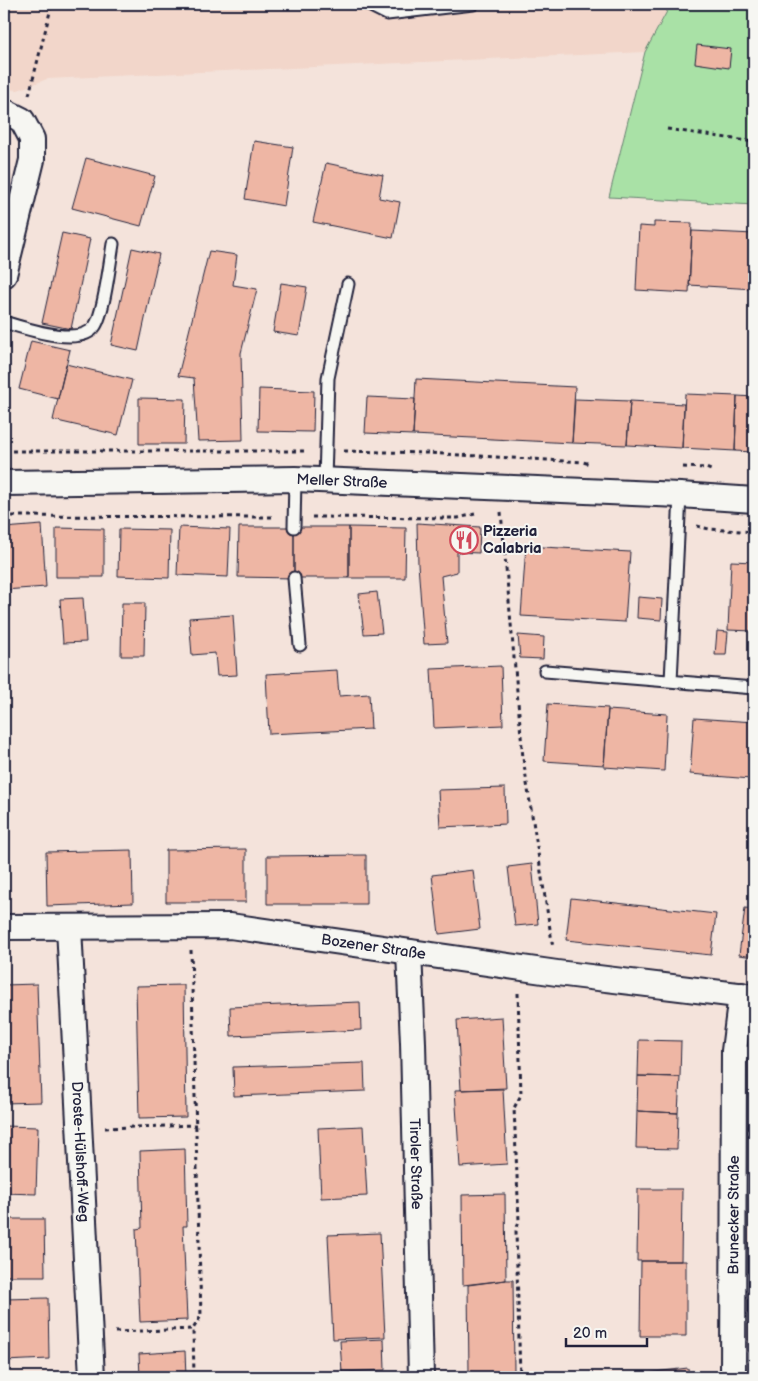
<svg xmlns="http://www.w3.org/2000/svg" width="758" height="1381" viewBox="0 0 758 1381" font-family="'Balsamiq Sans',sans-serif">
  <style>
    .built { fill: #f2d6ca }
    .green { fill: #a9e1a6; stroke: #668270 }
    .building { fill: #eeb6a4; stroke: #22223b }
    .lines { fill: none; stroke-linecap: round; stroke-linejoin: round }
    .service-casing { stroke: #22223b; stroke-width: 15 }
    .minor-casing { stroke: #22223b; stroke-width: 28 }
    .path { stroke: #22223b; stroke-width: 3; stroke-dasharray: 4 4; stroke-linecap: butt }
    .service { stroke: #f6f6f2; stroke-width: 11 }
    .minor { stroke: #f6f6f2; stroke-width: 24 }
    .labels { text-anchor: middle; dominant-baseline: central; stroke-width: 4; stroke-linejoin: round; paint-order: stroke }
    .street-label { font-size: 15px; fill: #22223b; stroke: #f6f6f2 }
    .poi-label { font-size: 15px; font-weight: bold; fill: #22223b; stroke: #f6f6f2; text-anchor: start }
  </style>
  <rect width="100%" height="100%" fill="#f4e3db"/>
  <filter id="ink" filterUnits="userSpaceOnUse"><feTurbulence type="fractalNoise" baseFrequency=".02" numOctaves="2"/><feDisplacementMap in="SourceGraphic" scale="10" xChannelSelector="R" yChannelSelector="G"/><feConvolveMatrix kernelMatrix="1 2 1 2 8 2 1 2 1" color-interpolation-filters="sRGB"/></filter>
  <g filter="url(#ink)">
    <path class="built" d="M4,4H671L645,52L47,79L18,90L4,89Z"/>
    <path class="green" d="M671,4H754V205L609,197L645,52Z"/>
    <path class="building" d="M697,45L731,49L729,68L695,63Z
      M254,141L293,147L284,206L245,199Z
      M86,158L155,176L141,226L72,208Z
      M326,163L383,175L379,198L400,202L393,238L313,222Z
      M654,222L692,223L689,293L636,290L639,226L654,227Z
      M692,231L754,234V289L689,285Z
      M62,233L90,239L71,329L42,323Z
      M132,248L159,254L138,351L111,345Z
      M209,251L237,255L233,285L257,289L241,353L243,440L198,441L194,378L178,376Z
      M281,283L307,287L299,336L273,332Z
      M31,341L70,350L58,399L19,389Z
      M66,364L132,380L118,435L53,420Z
      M416,379L575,387L572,443L413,435Z
      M259,389L314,391L313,432L258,431Z
      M685,394L737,396L735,451L682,448Z
      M737,396L754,397V452L735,451Z
      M367,397L415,399L413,435L365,433Z
      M139,398L185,399L184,444H139Z
      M575,399L630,401L627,445L572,443Z
      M630,401L684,404L682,448L627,445Z
      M417,523L480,527L479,553L457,552V572L441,576L447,643L424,644L418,564Z
      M42,525L46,587L4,590V528Z
      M179,527L230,529L228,577L177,575Z
      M239,527H294V578L238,577Z
      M294,527H349V578H294Z
      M349,527L406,528L405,578H349Z
      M56,528L104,529V577H56Z
      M119,529L170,530L169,578L118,576Z
      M526,546L630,552L625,622L521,616Z
      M731,561L754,562V631L728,630Z
      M377,592L382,633L364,634L359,594Z
      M638,597L662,599L661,620L637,618Z
      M83,598L86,642L63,643L60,599Z
      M122,603H145L144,656H121Z
      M233,615L237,675L217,676L215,653L192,655L189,618Z
      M717,631L728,632L726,655H715Z
      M518,635L544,637L543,659L520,658Z
      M501,666L503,725L434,728L431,669Z
      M337,670L339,696L369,694L371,729L269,734L266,674Z
      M548,704L608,708L604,765L544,761Z
      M608,710L667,714L664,771L604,767Z
      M694,718L754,722L751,779L690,774Z
      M754,726V780H750Z
      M505,788L506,824L440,827L438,790Z
      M246,849V902H166V850Z
      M132,850L133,903L47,906L46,852Z
      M366,855V904H267V856Z
      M532,864L538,924L515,926L508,867Z
      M473,870L480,929L439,934L432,875Z
      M571,898L716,914L711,955L566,940Z
      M745,908L754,909V957L739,955Z
      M37,984L41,1102L4,1103V985Z
      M184,985L186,1117L139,1118L136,986Z
      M360,1002L361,1030L231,1036L230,1007Z
      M502,1017L506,1088L461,1090L457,1020Z
      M639,1040L681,1041L680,1077L638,1076Z
      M364,1063L365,1091L234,1096L233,1067Z
      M638,1076L680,1077L678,1113L637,1111Z
      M503,1089L507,1164L460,1167L455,1090Z
      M637,1111L678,1113L677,1149L636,1148Z
      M4,1126L38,1127L36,1194L4,1193Z
      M363,1126L367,1196L321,1198L318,1128Z
      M185,1149L187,1226H183L187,1320L140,1322L136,1229L142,1228L140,1151Z
      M638,1189H682L681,1261H637Z
      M505,1194L506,1280L463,1285L462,1195Z
      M4,1219H44L45,1276H4Z
      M380,1233L385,1337L333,1339L328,1235Z
      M641,1261H686V1336H640Z
      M506,1280H513L514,1372L469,1373L468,1285Z
      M48,1298L49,1359L4,1361V1299Z
      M384,1339L385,1370L342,1372L340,1341Z
      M185,1351L186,1377H140L139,1354Z
      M688,1368L689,1377H647L646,1373Z"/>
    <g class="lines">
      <defs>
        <path id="service" d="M371,4V6L387,14L473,4
          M4,322C24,328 81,348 95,326C104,313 110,262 113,244
          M325,480L328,378L348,284
          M294,527L295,479
          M294,578L300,645
          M545,671L754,688
          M671,681L680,495
          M734,1051L754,1053"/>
        <g id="minor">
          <path d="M4,111L22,120L32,139V160L4,275"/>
          <path id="s1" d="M4,483L295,479L680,495L754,500"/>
          <path id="s2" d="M4,927L230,926L557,973L754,997"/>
          <path id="s3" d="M69,927L92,1377"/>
          <path id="s4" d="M409,952L413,1043L421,1377"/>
          <path id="s5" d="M733,1377L734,1051L741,995"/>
        </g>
      </defs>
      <use href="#service" class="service-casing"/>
      <use href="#minor" class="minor-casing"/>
      <path class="path" d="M29,95L52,4
        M667,129L754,142
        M4,451H308
        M344,451L426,453L583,462L590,464
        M683,467L706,468L711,470
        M501,512L523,758L553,948
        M4,516L276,517
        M312,517L458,518L475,514
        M697,526L709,529L754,532
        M191,950L201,1316L193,1329L194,1377
        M518,993L521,1095L514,1108L519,1221L516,1231L520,1377
        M105,1128L196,1125
        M115,1332L193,1329
        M566,1376V1377
        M498,1377H520"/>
      <use href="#service" class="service"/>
      <use href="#minor" class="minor"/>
    </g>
  </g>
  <defs>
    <symbol id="restaurant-ring" viewBox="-11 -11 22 22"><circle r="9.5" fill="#f6f6f2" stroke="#d1495b" stroke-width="1.5"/><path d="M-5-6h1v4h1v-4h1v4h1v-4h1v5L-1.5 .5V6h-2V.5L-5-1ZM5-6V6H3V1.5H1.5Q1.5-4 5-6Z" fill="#d1495b"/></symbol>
  </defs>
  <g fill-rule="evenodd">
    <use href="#restaurant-ring" x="448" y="524" width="32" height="32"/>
  </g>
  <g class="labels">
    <g class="street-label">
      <text stroke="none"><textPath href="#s1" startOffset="338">Meller Straße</textPath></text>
      <text stroke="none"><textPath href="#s2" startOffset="371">Bozener Straße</textPath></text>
      <text stroke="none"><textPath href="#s3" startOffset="225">Droste-Hülshoff-Weg</textPath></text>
      <text stroke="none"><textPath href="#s4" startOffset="212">Tiroler Straße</textPath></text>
      <text stroke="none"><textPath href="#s5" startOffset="162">Brunecker Straße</textPath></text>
    </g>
    <g class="poi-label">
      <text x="483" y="531">Pizzeria<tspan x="483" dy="17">Calabria</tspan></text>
    </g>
  </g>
  <rect width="758" height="1381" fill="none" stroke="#f6f6f2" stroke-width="20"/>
  <rect x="10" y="10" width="738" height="1361" fill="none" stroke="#22223b" stroke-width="2" filter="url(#ink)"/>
  <path d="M566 1338v8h81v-8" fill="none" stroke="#22223b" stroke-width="2.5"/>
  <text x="573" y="1338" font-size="15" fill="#22223b" stroke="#f6f6f2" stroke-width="4" paint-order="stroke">20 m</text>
</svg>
